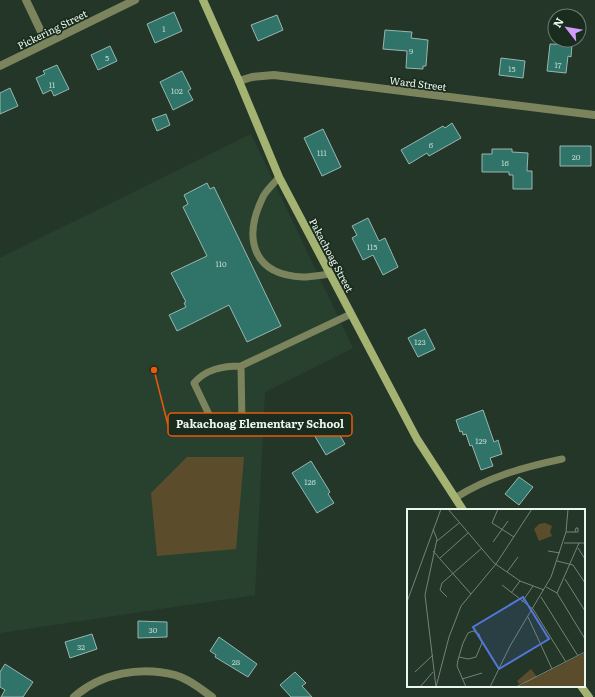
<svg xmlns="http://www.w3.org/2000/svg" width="595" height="697" viewBox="0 0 595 697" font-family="Literata,serif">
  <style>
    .built { fill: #28412e }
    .green { fill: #5b4d2c }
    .building { fill: #307469; stroke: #97b7b0 }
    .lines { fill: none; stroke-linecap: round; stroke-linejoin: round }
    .lane { stroke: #7b845c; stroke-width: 7 }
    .street { stroke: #7b845c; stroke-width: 8 }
    .secondary { stroke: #a4b372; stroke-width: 8 }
    .labels { text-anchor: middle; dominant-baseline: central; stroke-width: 3.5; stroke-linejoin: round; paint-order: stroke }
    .number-label { font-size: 8px; fill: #bcd6cc }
    .street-label { font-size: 10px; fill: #ebf7ed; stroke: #1a2c1e }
    .inset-road { fill: none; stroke: #748377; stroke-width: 1 }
    .view { fill: #5078dd; fill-opacity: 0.15; stroke: #5078dd; stroke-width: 2 }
    .inset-edge { fill: none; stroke: #ebf7ed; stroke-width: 2 }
    .leader { fill: none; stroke: #e8590c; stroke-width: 1.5 }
    .callout-dot { fill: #e8590c; stroke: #1a2c1e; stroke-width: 1.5 }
    .callout { fill: #1a2c1e; stroke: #e8590c; stroke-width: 1.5 }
    .callout-label { font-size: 11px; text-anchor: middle; font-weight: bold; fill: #ebf7ed }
  </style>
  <rect width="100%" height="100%" fill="#243628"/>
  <path class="built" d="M251,134L353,348L265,392L255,595L0,633V258Z"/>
  <path class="green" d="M187,457H244L236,549L157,556L151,493Z"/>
  <path class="building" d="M174,12L182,31L155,43L147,24Z
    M277,15L283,30L258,41L251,25Z
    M385,30L412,32L411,38L428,40L426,66H423V69L406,68L407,51L383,49Z
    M550,44L572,45L571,57L568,56L566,73L547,71Z
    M110,46L117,61L98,70L91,55Z
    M501,58L525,61L523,78L499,75Z
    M57,65L69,89L54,96L51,90L43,94L36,78L45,74L43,71Z
    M182,71L191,89L188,91L193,100L173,110L160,82Z
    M10,88L18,106L0,114V93Z
    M166,114L170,125L157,131L152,119Z
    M452,123L461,138L429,156L427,153L409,164L401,150L443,126L445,128Z
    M323,129L341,167L322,176L304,138Z
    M560,146H591V166H560Z
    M492,149H512V152L528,153L527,171H532V189H513V175H509V172H482V154H492Z
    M207,183L210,189L214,187L281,326L247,342L229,305L177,331L169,315L186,307L184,303L186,302L171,273L207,256L183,207L188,204L184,195Z
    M368,218L379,241L385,238L398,267L383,275L373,255L363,260L352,238L357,235L352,226Z
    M425,329L435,349L418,357L408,338Z
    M483,410L494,442L498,440L502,454L490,458L493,466L481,470L472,445L470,446L466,434L463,435L462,431L460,432L456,420Z
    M329,417L345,444L326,455L310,428Z
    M311,461L330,492L328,494L334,503L317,513L292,473Z
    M519,477L533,487L519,505L505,494Z
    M138,621L167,622V637L138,638Z
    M92,634L97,649L70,658L65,642Z
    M219,637L257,664L248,677L215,657L216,655L210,651Z
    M5,664L33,682L23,697H1L5,690L0,687V672Z
    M295,672L306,683L302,686L312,697H291L280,685Z"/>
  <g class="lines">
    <path class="lane" d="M279,177C274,184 265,191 262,199C243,239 253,275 303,277C312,277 321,275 330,274
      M241,366L242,423L222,430L214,425L194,383C206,369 223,366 241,366L351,314
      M455,498C488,477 524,467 562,459"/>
    <path class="street" d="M26,0L46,42
      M0,66L135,0
      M239,81L252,77L274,75L595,115
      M74,697C101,673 141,666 175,675C189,679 201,689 212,697"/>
    <path class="secondary" d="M203,0L239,81L279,177L417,439L463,510
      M581,686L589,697"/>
  </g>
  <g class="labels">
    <g class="number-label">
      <text x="164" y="28">1</text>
      <text x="411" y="50">9</text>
      <text x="107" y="57">5</text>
      <text x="558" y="64">17</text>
      <text x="512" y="68">15</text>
      <text x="52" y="84">11</text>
      <text x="177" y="90">102</text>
      <text x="431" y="144">6</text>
      <text x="322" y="152">111</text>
      <text x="576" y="156">20</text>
      <text x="505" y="162">16</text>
      <text x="372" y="246">115</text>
      <text x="221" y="263">110</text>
      <text x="420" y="341">123</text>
      <text x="481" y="440">129</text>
      <text x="310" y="481">126</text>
      <text x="153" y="629">30</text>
      <text x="81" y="646">32</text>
      <text x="236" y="661">28</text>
    </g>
    <g class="street-label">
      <text transform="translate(52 29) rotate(-26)">Pickering Street</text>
      <text transform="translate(418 83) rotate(7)">Ward Street</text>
      <text transform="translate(332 255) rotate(62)">Pakachoag Street</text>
    </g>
  </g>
  <g transform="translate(407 509)">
    <rect width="178" height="178" fill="#243628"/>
    <path d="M138,14L145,17L143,23L145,27L132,32L127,20L132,15ZM178,144V178H112L119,173L112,175L110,172L124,160L130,168Z" fill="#5b4d2c"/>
    <path class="inset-road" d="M41,0L87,54L113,72L137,81M91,0L85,14L107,28M26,20L30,30L18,86L29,178M159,23H171V19H169L168,23M30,32L52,14M86,33L101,12M157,34H178M171,39L178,50M26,42L64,85M141,42L153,44M33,49L61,24M150,52L166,56L178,74M100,63L111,48M158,70L178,102M95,76L126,100L159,153M139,78L150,84L178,130M104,84L113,72M150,84L172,34M40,88L33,81L35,74L75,39M134,88L171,147M0,93L34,0M115,93L126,77M121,108L145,160M52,148L61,150L69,148L75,134L72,125L66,122L61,124L56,134L51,151L50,157L59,178M8,163L26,146M55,170L75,164M13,178L26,163M29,178L42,128L54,97L89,55L125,0M83,178L103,137L144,68L159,23L161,0M109,178L178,143"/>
    <path class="view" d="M116,88L142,130L92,160L66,118Z"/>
    <rect width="178" height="178" class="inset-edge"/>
  </g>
  <path class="leader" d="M154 370L168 425"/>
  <circle class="callout-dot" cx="154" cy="370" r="4"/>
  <rect class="callout" x="168" y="413" width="184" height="23" rx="4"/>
  <g class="callout-label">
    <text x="260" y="428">Pakachoag Elementary School</text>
  </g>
  <g transform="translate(567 28) rotate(301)"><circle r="19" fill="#1a2c1e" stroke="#6e7d71"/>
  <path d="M0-3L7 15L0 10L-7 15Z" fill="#d09dfe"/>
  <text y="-6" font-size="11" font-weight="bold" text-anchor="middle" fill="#ebf7ed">N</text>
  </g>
</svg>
